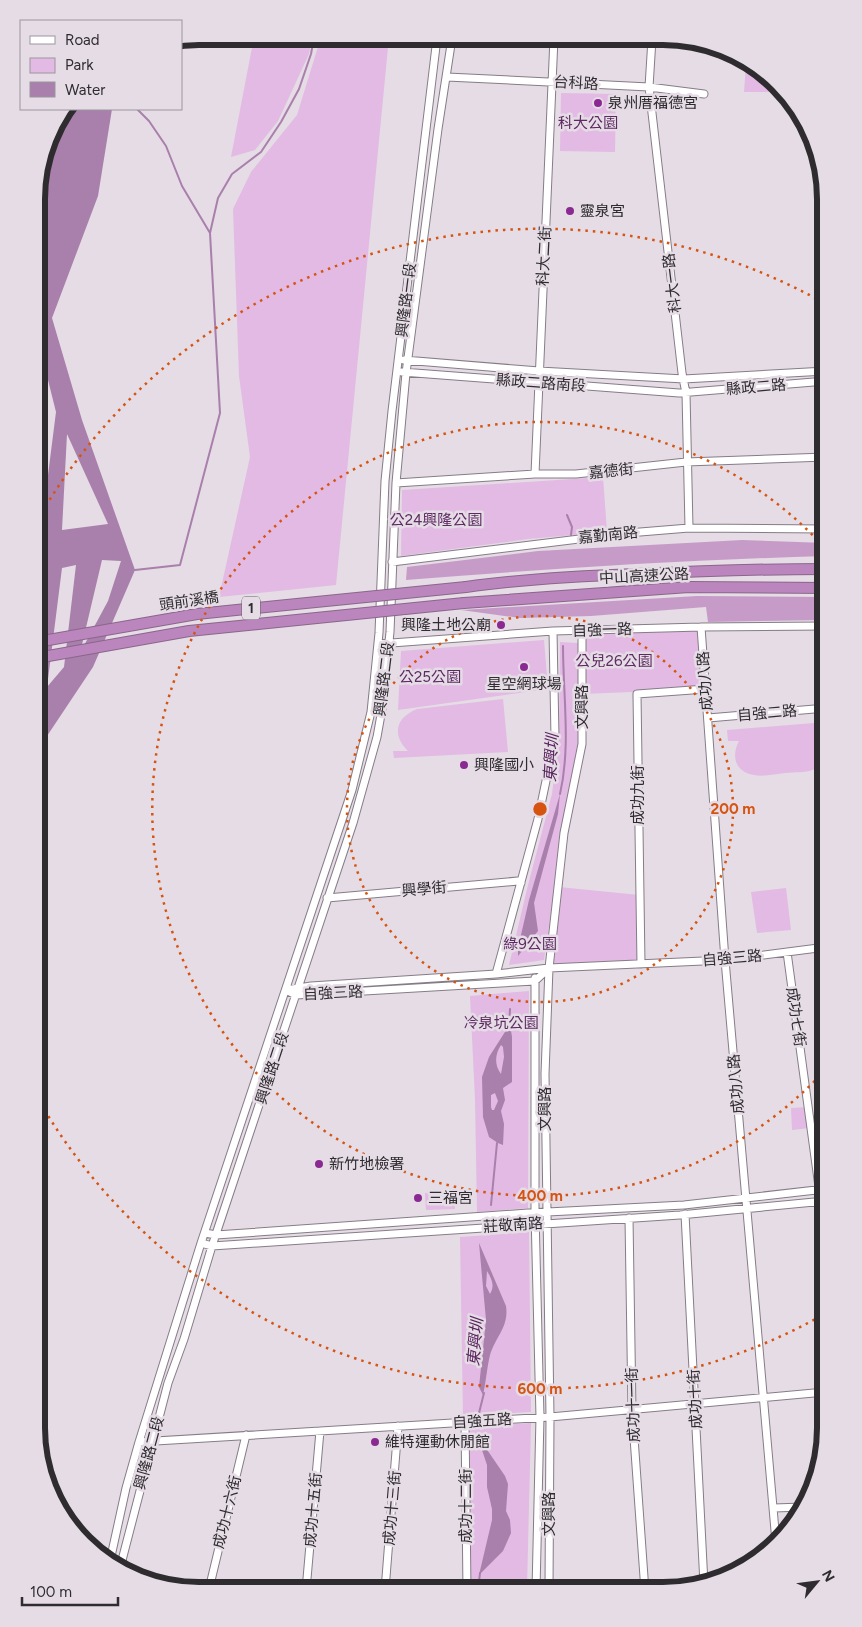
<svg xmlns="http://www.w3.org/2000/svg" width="862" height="1627" viewBox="0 0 862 1627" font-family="Figtree,'Noto Sans TC',sans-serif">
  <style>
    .green { fill: #e2bae3 }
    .forest { fill: #c79bc8 }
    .water { fill: #a97fab; fill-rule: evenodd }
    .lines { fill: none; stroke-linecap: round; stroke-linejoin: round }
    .stream { stroke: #a97fab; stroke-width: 2 }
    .minor-casing { stroke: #857d86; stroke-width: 9 }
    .highway-casing { stroke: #8a668b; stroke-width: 12 }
    .minor { stroke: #fff; stroke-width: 7 }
    .highway { stroke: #bb86bd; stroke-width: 10 }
    .highway-bridge-casing { stroke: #8a668b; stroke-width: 12; stroke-linecap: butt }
    .highway-bridge { stroke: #bb86bd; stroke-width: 10 }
    .ring { fill: none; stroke: #d65410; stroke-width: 2.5; stroke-dasharray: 2.5 5 }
    .poi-dot { fill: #8a2991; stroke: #e5dce6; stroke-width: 2 }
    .labels { text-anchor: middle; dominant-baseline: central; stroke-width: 5; stroke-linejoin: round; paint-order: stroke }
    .shield { fill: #e5dce6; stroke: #666166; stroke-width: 1 }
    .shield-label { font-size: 14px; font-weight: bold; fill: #2f2c2f }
    .street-label { font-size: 15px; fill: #2f2c2f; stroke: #e5dce6 }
    .poi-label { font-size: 15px; fill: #2f2c2f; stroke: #e5dce6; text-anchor: start }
    .park-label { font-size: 15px; fill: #5e2a62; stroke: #e5dce6 }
    .water-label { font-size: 16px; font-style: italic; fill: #58245c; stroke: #e5dce6 }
    .rim { fill: none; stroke: #2f2c2f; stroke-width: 6 }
    .centre { fill: #d65410; stroke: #e5dce6; stroke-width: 2.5 }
    .ring-label { font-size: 15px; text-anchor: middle; font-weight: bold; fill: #d65410; stroke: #e5dce6; stroke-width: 5; stroke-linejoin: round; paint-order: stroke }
  </style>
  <rect width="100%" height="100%" fill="#e5dce6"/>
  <path class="green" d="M254,37H312L309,54L278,121L255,150L231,157Z
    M321,37H389L336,585L219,597L250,457L239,376L233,209L251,172L297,115Z
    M746,65L770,77L780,92H744Z
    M561,93L616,94L615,152L560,151Z
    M603,477L607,532L528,539L401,556L402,490Z
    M701,627L706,689L582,694V630Z
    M544,640L548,689L398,710L401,651Z
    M560,642L578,643V743L572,783L564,822L544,960L509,965L528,885L552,794L559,736Z
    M503,699L508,752L394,758L393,751H408C392,735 395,718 417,709Z
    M826,722V732L815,733C826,743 830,759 815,769C807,773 794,772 785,773C775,774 763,777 754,775C735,772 731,756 739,741H728L727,730Z
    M559,887L639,895L641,964L549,968Z
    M786,888L791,930L757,933L751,892Z
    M529,991L528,1208L477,1212L475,1099L470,996Z
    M808,1107L810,1128L792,1130L791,1108Z
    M454,1192L455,1209L426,1210L425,1193Z
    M529,1232L531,1412L463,1416L460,1237Z
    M531,1423L527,1588L477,1587L476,1590H468V1427Z"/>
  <path class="forest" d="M742,540L826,543V556C685,560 545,569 406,580L407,567L538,551Z
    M697,596L826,597V620L708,622L706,607L591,616L520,618L461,610Z"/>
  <path class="water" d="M71,109H112L98,196L52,318L82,420L135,570L93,667L37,751V578L39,562H37V539L40,538L56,412L40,348L37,357L38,197L53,130L71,118ZM67,434L108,524L62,530ZM102,560L121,561L108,601L80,653ZM76,565L64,667L47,687L62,568Z
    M560,794L558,814L534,903L538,931L518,956V948L529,900Z
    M510,1024L512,1037V1082L503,1088L505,1100L501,1111L504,1124L503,1145L498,1143L489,1137L483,1117L482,1077L489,1057ZM501,1045L503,1047L504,1057L501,1074C494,1065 495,1054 501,1045ZM495,1093L498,1101L494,1110H492L491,1107V1095Z
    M479,1243L506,1306C509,1327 496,1336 490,1355C487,1367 486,1382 483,1395L479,1387L486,1320ZM487,1271C492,1279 495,1286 490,1294L486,1286Z
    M477,1435L505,1476L508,1484L506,1511L510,1520L511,1533L503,1551L479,1575L492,1520V1509L487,1487V1465Z"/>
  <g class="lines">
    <path class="stream" d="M137,109L149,121L166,146L182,186L210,233
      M567,515L572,527L571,535
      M135,570L180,565L220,413L210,233L218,198L232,174L261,152L281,122L299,89L311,54L314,37
      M560,794C571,746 563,695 563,646
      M509,1027L510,1009
      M491,1205L497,1143
      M479,1413L484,1393
      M478,1590L480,1573"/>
    <defs>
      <path id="minor" d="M652,39L649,87L682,373L686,393L689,528
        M447,77L649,87L704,94
        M820,166L819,203L826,263
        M404,360L539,371L684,379L826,371
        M402,372L679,393L826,381
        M535,474L554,38
        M396,483L535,474H576L686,462L826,457
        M392,562L628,533L689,528L826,529
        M701,627L725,960L776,1542
        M378,644L553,631L701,627L826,626
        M708,718L826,708
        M327,898L518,881L521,883
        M787,952L825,1231
        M641,964L637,694L706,689
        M549,968L535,981L296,995L286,990L311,986L496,974L549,968L725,960L826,947
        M496,974L538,819L555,738L553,631
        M535,978V1213L540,1417L536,1590
        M685,1214L704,1584
        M629,1218L632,1410L645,1591
        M205,1233L216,1235L528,1213L684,1205L825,1189
        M201,1243L212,1246L242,1244L680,1215L825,1201
        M465,1422L467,1590
        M139,1442L550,1417L825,1392
        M774,1508L803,1507
        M110,1561L126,1488L139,1442L201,1243L352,790L371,712L379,633L385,481L392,411L437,38
        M120,1568L168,1383L184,1339L212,1246L353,823L377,737L382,709L390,632L396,483L406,373L438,129L452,38
        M209,1589L246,1435
        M306,1590L320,1431
        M385,1590L398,1426
        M549,1590L550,1417L545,1074L549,968L564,833L582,744V630"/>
      <path id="highway" d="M466,587C522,579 579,576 636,574C699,571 762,569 826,569
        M464,603L689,587L826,588"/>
    </defs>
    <use href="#minor" class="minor-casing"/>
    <use href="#highway" class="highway-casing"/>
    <use href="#minor" class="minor"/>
    <use href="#highway" class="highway"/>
    <defs>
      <path id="highway-bridge" d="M37,642L197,614L466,587
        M37,658L189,631L464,603"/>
    </defs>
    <use href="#highway-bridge" class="highway-bridge-casing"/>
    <use href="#highway-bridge" class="highway-bridge"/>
  </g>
  <g class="ring">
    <circle cx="540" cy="809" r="193"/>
    <path d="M825 1070A387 387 0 1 1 825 548"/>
    <path d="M821 1316A580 580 0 0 1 38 1099M38 519A580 580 0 0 1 826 304"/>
  </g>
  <g class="poi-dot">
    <circle cx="598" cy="103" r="5"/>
    <circle cx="570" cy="211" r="5"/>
    <circle cx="501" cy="625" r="5"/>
    <circle cx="524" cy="667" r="5"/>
    <circle cx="464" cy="765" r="5"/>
    <circle cx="319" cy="1164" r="5"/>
    <circle cx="418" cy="1198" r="5"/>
    <circle cx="375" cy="1442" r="5"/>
  </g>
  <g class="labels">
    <rect class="shield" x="242" y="596.5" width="18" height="23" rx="4"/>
    <g class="shield-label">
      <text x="251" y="608">1</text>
    </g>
    <g class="street-label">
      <text transform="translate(576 83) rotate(3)">台科路</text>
      <text transform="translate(544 256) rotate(-87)">科大二街</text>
      <text transform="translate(672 283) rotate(-97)">科大一路</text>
      <text transform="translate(406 300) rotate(-83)">興隆路一段</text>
      <text transform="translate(541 383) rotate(4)">縣政二路南段</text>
      <text transform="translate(756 387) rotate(-5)">縣政二路</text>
      <text transform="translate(611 471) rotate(-6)">嘉德街</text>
      <text transform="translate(608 535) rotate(-6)">嘉勤南路</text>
      <text transform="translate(644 576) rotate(-3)">中山高速公路</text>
      <text transform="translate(189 601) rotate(-8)">頭前溪橋</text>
      <text transform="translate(602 630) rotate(-2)">自強一路</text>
      <text transform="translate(384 679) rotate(-83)">興隆路二段</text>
      <text transform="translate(705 681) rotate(-94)">成功八路</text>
      <text transform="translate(582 707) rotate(-90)">文興路</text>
      <text transform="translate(767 713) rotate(-5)">自強二路</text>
      <text transform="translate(638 795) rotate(-90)">成功九街</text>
      <text transform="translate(424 889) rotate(-5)">興學街</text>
      <text transform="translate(732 958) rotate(-5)">自強三路</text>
      <text transform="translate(333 993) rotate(-3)">自強三路</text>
      <text transform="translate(796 1017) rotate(82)">成功七街</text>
      <text transform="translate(272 1068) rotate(-72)">興隆路二段</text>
      <text transform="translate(736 1084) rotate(-95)">成功八路</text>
      <text transform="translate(545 1109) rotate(-90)">文興路</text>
      <text transform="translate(513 1225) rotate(-4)">莊敬南路</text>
      <text transform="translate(695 1399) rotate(-93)">成功十街</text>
      <text transform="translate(633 1405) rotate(-92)">成功十一街</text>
      <text transform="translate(482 1421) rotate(-4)">自強五路</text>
      <text transform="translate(149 1453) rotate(-75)">興隆路二段</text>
      <text transform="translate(466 1506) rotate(-90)">成功十二街</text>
      <text transform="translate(392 1508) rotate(-85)">成功十三街</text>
      <text transform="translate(313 1510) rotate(-85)">成功十五街</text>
      <text transform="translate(227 1512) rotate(-76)">成功十六街</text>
      <text transform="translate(549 1514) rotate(-90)">文興路</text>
    </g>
    <g class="poi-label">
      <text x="608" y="103">泉州厝福德宮</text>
      <text x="580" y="211">靈泉宮</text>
      <text x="491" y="625" text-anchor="end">興隆土地公廟</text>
      <text x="524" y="684" text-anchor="middle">星空網球場</text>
      <text x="474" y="765">興隆國小</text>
      <text x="329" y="1164">新竹地檢署</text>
      <text x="428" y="1198">三福宮</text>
      <text x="385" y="1442">維特運動休閒館</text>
    </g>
    <g class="park-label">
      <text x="588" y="123">科大公園</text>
      <text x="436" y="520">公24興隆公園</text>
      <text x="614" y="661">公兒26公園</text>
      <text x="430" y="677">公25公園</text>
      <text x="530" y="944">綠9公園</text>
      <text x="501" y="1023">冷泉坑公園</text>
    </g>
    <g class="water-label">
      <text transform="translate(551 758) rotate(-87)">東興圳</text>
      <text transform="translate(475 1342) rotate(-85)">東興圳</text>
    </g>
  </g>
  <path d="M0 0H862V1627H0ZM199 45H663A154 154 0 0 1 817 199V1428A154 154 0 0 1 663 1582H199A154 154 0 0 1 45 1428V199A154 154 0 0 1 199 45Z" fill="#e5dce6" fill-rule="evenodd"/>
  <path class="rim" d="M199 45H663A154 154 0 0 1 817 199V1428A154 154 0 0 1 663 1582H199A154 154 0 0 1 45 1428V199A154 154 0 0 1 199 45Z"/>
  <circle cx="540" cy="809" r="8" class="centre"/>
  <g class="ring-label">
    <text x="733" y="814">200 m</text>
    <text x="540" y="1201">400 m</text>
    <text x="540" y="1394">600 m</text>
  </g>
  <rect x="20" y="20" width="162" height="90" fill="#e5dce6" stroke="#9c969d"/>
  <rect x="30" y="36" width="25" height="8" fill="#ffffff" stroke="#9c969d"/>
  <text x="65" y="45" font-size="15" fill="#2f2c2f">Road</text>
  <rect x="30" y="58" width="25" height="15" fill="#e2bae3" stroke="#9c969d"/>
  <text x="65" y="70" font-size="15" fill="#2f2c2f">Park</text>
  <rect x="30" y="82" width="25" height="15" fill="#a97fab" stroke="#9c969d"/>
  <text x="65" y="95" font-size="15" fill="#2f2c2f">Water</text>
  <g transform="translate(817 1582) rotate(61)" stroke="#e5dce6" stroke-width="4" paint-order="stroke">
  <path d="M0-4L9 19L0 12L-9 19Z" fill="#2f2c2f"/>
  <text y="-8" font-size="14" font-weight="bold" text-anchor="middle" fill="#2f2c2f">N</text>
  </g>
  <path d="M22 1597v8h96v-8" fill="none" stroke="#2f2c2f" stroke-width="2.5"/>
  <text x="30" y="1597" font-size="15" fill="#2f2c2f" stroke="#e5dce6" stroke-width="4" paint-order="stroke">100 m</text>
</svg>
